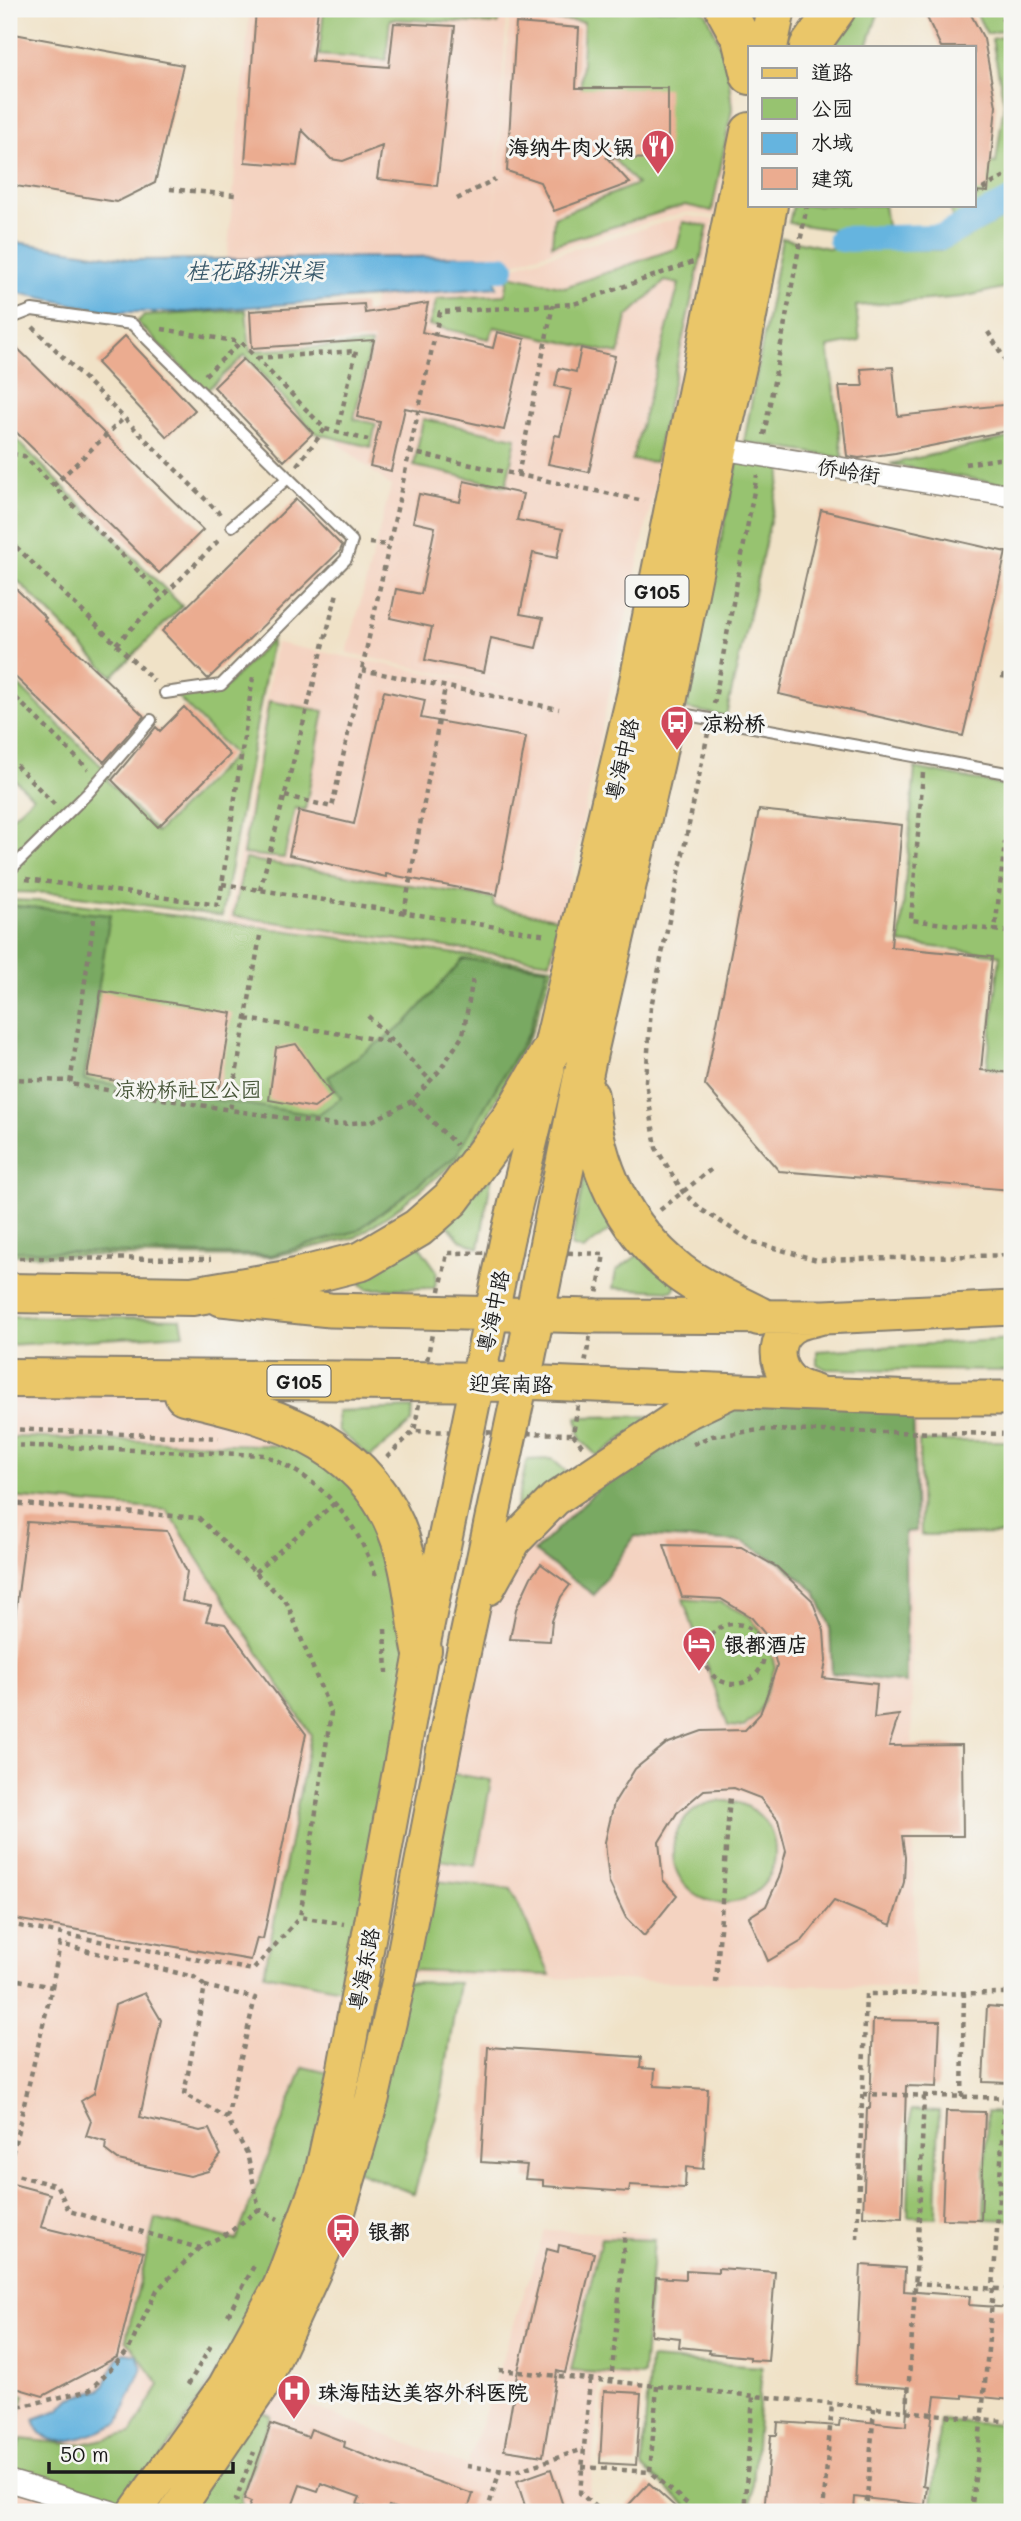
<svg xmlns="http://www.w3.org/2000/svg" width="1021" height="2521" viewBox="0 0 1021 2521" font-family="Mali,'LXGW WenKai TC',sans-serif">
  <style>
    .built { fill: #f4d3c1 }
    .green { fill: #97c370; stroke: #5a7046; stroke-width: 2 }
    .forest { fill: #79a962; stroke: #4a623f; stroke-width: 2 }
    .water { fill: #65b4df; stroke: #40687e; stroke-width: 2 }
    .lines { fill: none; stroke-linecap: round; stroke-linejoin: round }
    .canal { stroke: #65b4df; stroke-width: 26 }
    .building { fill: #ebac90 }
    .lane-casing { stroke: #867f72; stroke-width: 14 }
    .street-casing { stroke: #867f72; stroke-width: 24 }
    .primary-casing { stroke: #867f72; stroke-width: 37 }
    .highway-casing { stroke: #867f72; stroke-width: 42 }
    .path { stroke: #867f72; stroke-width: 4.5; stroke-dasharray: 5 5; stroke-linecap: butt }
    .lane { stroke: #fff; stroke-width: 10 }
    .street { stroke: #fff; stroke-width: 21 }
    .primary { stroke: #eac669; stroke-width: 33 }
    .highway { stroke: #eac669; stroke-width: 38 }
    .labels { text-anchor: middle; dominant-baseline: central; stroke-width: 6; stroke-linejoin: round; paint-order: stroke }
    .shield { fill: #f6f6f2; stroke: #5d5d5c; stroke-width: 2 }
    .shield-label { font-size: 19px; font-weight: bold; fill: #1c1c1c }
    .poi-label { font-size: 21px; font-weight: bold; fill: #1c1c1c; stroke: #f6f6f2; text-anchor: start }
    .street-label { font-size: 21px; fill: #1c1c1c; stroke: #f6f6f2 }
    .park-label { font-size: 21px; fill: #475639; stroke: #f6f6f2 }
    .water-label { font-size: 23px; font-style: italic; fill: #39596a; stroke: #f6f6f2 }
  </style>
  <rect width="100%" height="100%" fill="#f6f6f2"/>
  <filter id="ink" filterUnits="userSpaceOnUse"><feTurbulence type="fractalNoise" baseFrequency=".0143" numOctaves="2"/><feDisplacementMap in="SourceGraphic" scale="14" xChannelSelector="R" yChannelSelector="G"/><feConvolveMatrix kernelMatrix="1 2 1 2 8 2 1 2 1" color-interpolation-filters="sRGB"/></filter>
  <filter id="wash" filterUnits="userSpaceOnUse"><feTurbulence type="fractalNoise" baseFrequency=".00686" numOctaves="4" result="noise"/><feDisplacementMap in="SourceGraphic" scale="28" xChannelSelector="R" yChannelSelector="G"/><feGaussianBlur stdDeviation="1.57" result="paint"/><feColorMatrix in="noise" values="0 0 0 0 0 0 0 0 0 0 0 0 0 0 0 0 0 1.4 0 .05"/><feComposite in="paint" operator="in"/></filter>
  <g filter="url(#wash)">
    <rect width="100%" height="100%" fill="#f0e2c7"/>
    <path class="built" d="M250,9H507L493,233L510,9H707L711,11L729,62L735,109L715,216L686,212L601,235L502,267L491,256L227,258Z
      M686,216L714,220L606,708L554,964L228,922L276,643L546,696L347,653L391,486L339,444L375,297L498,288L502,270Z
      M9,1378L121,1380L267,1417L405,1555L321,2175L135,2512H9Z
      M917,1399L921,1535L910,1536L915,1988L400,1974L461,1659L510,1572L562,1509L604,1472Z
      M545,2230L648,2234L637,2381L600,2378L588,2512H176L261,2387L467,2466Z"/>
    <path class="green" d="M324,9H500L498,24L390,19L386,60L319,55Z
      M514,9H700L707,14L727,62L732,109L712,211L685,205L552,245L554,217L637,184L579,122L584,22L513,17Z
      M848,9H908L878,14L867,47H830Z
      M974,9H1011L1012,28L987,34Z
      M1012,34V191L953,223L950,205H974V187L980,161L996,163L1004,103L992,39Z
      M793,205H884L887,226L842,231L789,223Z
      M1012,214V286L963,297L856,306L860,341L828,347L843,458L744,442L782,238L828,248L943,250Z
      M683,222L708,226L655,462L632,460L679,284L665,281L627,317L619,354L494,327L489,339L429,325L437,299L505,295L509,275L565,287L677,248Z
      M246,310L250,351L371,344L354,419L376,424L371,447L315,433L245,355L206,391L137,322L144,316Z
      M423,419L516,438L506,486L414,466Z
      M13,436L182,606L112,676L9,572V441Z
      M1012,437V486L890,464Z
      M738,459L782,469L726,716L686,709Z
      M272,639L222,916L57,893L9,892V820L33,797L9,774V676L111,775L107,780L157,832L234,755L176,695L223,689Z
      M269,701L324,711L305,810L295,808L284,858L243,854Z
      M915,768L1012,787V1070L987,1068L1000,955L900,943Z
      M245,859L493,898L494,906L560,919L550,962L233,916Z
      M9,900L59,902L179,916L553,967L532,1031L469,1151L393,1212L356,1237L272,1257L9,1255Z
      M492,1175L479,1248L460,1240L445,1222Z
      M584,1179L593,1181L619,1223L583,1250L571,1246Z
      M417,1243L437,1271L435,1288L367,1289L361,1284L363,1274Z
      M642,1252L678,1283L672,1291L613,1288L616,1271Z
      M9,1316L181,1319L184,1334L9,1345Z
      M1012,1339V1371L826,1369L817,1364V1351Z
      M413,1408L412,1422L370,1457L338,1430L337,1411Z
      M655,1416L597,1456L580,1439L577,1417Z
      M18,1437L317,1447L378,1497L418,1650L352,1991L264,1974L311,1735L167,1510L9,1497V1440Z
      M919,1441H1012V1534L921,1535Z
      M552,1459L569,1474L523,1525L515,1513L527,1460Z
      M683,1599L721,1602L750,1617L768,1642L775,1667L759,1713L744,1727L728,1726Z
      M447,1773L491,1780L476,1866L433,1859Z
      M673 1852a51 51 0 1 1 102 0a51 51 0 1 1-102 0Z
      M426,1880L511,1889L550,1975L407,1970Z
      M405,1982L459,1983L441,2098L414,2194L356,2171Z
      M303,2067L337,2075L276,2282L128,2509L9,2474L21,2439L78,2445L131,2433L160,2385L126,2339L155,2219L236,2240Z
      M911,2110L939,2111L936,2218L908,2217Z
      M987,2112L1012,2113V2220L984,2219Z
      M601,2238L654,2240L643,2376L571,2371Z
      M650,2359L762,2367L751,2512H694L642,2467Z
      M9,2390L24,2395L9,2454Z
      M254,2408L271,2416L241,2499L244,2512H183Z
      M940,2420L1012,2426L1011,2512H931Z"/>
    <path class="forest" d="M9,905L110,915L84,1080L317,1115L341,1098L328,1077L404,1025L463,959L548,968L529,1032L456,1156L357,1231L272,1255L9,1251Z
      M762,1395L913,1403L916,1531L905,1532L906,1683L832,1673L830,1626L816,1592L781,1563L743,1542L635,1536L594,1595L534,1552L611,1476L716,1408Z"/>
    <path class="water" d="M9,241L135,260L488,256L497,287L187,312H110L9,291Z
      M124,2353L137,2355L142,2368L118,2424C93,2433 45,2460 34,2419L59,2410L71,2398L100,2390L105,2384L117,2359Z"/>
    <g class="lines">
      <path class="canal" d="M841,239L942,237L1012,200
        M457,269L502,268"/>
    </g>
    <g id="blocks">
      <path class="building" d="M256,9H318L312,61L389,67L394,23L455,26L437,186L377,179L382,146L343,161L331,159L302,130L297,166L245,162Z
        M923,9H968L984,39L996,106L988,192L974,191V47H941Z
        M516,23L579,28L576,88H668V159L607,158L630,183L554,211L540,182L507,171Z
        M9,33L183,65L155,183L117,202L9,185Z
        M428,303L422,332L493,348L497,332L525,339L504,430L405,408L391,471L370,466L380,422L357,417L374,340L252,348L250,311L364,304L365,313Z
        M125,336L195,410L167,437L97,363Z
        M9,340L203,530L159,573L9,425Z
        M581,348L615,356L589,472L548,464L555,435L560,436L571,390L555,386L559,368L576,372Z
        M243,359L313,433L284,461L214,387Z
        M893,367L898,416L1012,404V430L895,453L859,458L847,456L839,386H863L861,369Z
        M464,481L523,494L517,520L563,529L557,558L533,553L520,614L543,618L536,648L491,638L484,672L425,660L432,627L390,618L396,589L421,594L435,527L413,522L419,494L460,502Z
        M296,499L342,546L340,551L208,679L162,631Z
        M821,510L1006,552L963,736L779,694Z
        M9,582L46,618L44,620L144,716L104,762L9,671Z
        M384,691L425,700L421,718L526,737L497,895L386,874V877L289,855L299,811L354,824Z
        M184,707L230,755L158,827L112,780L156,727L160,731Z
        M759,810L902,825L891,947L992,957L981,1070L1012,1073V1190L779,1171L705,1085Z
        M101,991L232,1013L218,1098L87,1076Z
        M296,1044L332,1095L314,1108L269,1100L276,1048Z
        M27,1522L167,1531L187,1572L182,1601L211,1606L206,1621L225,1624L306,1734L263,1939L257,1938L251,1960L9,1918V1666Z
        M664,1545L741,1547L777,1567L812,1600L824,1631L826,1661L823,1678L877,1684L874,1718L899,1715L889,1746L962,1745L963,1836H902L905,1857L904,1882L891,1925L834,1901L802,1941L768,1961L749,1917L766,1906L779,1878L786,1851L778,1820L760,1798L734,1788L704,1790L677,1813L659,1842L663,1880L677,1895L644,1936L626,1918L609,1882L605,1842L614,1803L635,1769L666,1744L702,1731L745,1730L760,1714L777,1666L770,1640L751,1617L721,1599L682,1597Z
        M541,1564L570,1585L561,1597L552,1621L550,1641L510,1639L516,1609L531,1577Z
        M145,1993L161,2020L140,2117L200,2131L209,2129L221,2155L208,2171L190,2176L118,2160L105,2150L106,2142L86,2136L91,2121L81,2101L94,2093L115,2005Z
        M987,2006L1012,2008V2068L1010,2083L983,2082Z
        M873,2020L940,2021L937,2087L906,2086L902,2218L863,2216L867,2108H870Z
        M488,2047L641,2057L640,2068L655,2069L654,2086L708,2089L703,2169L686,2167L685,2188L630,2185L629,2192L543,2186V2180L525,2179L527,2165L481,2162Z
        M946,2111L985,2112L981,2220L942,2219Z
        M9,2183L50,2194L41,2227L143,2252L117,2357L43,2396L9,2386Z
        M559,2245L594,2253L565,2373L557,2371L543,2456L504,2450L517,2375L547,2249L558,2252Z
        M861,2265L905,2268L904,2291L970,2296L969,2305L1012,2308V2400L963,2395V2398L935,2396L923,2485L927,2486L925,2505L855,2497L854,2512H764L771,2435H777L778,2422L839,2426L840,2419L906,2426L908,2388L855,2384Z
        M718,2268L775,2272L768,2361L750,2360V2357L708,2353L709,2350L679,2347L680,2338L651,2335L656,2277L686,2279V2270L718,2272Z
        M604,2391L641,2393L636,2465L600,2463Z
        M271,2424L308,2437L311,2429L345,2442L344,2447L376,2460L473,2494L467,2512H407L389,2506L386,2512H380L357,2504L360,2497L321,2483L318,2491L300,2485L290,2512H247L251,2502L244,2499Z
        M551,2469L565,2512H527L517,2481Z
        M649,2483L681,2512H622Z"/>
    </g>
  </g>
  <g filter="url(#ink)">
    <use href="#blocks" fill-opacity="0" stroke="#867f72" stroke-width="2"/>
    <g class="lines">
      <defs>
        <path id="lane" d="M9,319L32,310L132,324L352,541L346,559L221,685L165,693
          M232,526L288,478
          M671,712L1012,774
          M9,871L88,793L151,720"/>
        <path id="street" d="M709,447L1012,496
          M9,2481L113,2512"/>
        <path id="primary" d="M221,1299L330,1310L594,1316L825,1317L1012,1308
          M818,1393C808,1389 796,1387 789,1379C772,1361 775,1334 797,1324C804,1321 812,1320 819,1318
          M488,1588L514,1541L555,1499L681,1415L729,1392
          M135,2512L225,2386L280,2286L321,2176L344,2071L422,1650L507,1239L548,1069
          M176,2512L261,2387L333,2230L372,2099L400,1975L451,1711L521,1382L917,1398H1012"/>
        <path id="highway" d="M725,9L741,38L750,75
          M768,47L776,9
          M809,47L836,9
          M589,1096C594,1166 623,1228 679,1272C703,1290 732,1302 759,1316
          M9,1293L192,1296L287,1280L362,1261L418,1228L451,1199L512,1117L553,1047L636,696L750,132
          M9,1378L521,1382L587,1057L656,757L718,449L740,353L768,205
          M184,1395C284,1418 375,1444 405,1554C414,1585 416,1619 422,1650"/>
      </defs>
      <use href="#lane" class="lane-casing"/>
      <use href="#street" class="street-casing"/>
      <use href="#primary" class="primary-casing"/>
      <use href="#highway" class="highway-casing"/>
      <path class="path" d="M206,9L208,10
        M998,9L1012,40
        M170,189L235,195
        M974,194L1012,172
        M457,199L495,179
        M33,327L220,514
        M162,329L240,342
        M988,332L1012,371
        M257,358L356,351L337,432
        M205,375L241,342L325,429L368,440
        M764,435L807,205
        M409,452L644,501
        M12,454L24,456L163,596
        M965,464L1012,457
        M297,465L325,429
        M518,475L553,305
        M53,486L124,418
        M9,540L154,681
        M369,543L389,545
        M116,644L221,538
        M362,670L559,709
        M1001,676L1012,677
        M9,691L88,769
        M714,704L757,475
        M708,733L651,1007L646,1081L656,1148L683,1192L702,1210L753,1242L817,1260L1012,1255
        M9,758L55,805
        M923,773L911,920L995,930
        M1011,790L995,930L1012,933
        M285,796L332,807L440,312L574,304L693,262
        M26,879L219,905L253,677
        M222,884L547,935
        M260,890L337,593
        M404,913L445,687
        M94,919L70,1084L231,1110
        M260,936L230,1110L332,1125L372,1121L412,1101L440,1070L463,1035L473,978
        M368,1016L430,1080
        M246,1019L393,1042
        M9,1079L70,1081
        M412,1101L456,1145
        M660,1210L714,1167
        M548,1252L604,1254L573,1434L414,1431L447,1253Z
        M9,1258L211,1259
        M9,1429L219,1438
        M573,1434L583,1447
        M693,1444L712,1436L761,1430L1012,1434
        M9,1445L264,1455C323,1480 356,1518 377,1579
        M387,1457L414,1431
        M9,1503L199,1518L287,1603L331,1713L300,1917L344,1924
        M255,1572L336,1502
        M704 1654a30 30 0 1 1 60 0a30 30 0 1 1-60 0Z
        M385,1629L387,1673
        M9,1924L253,1970L300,1917
        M9,1978L52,1987L12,2155L9,2156
        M716,1983L730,1796
        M52,1987L60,1944L194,1977L205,1986
        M863,2094L1012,2098
        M962,2097L964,1993
        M227,2118L255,1998L205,1986L184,2094L227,2118L247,2153L259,2209L278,2219
        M9,2173L57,2186L69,2211L199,2248L230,2232L259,2209
        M857,2239L866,1994L1012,1993
        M915,2283L1012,2290
        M228,2315L255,2264
        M499,2370L1012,2422
        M590,2380L580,2493L601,2512
        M611,2382L625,2232
        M188,2385L212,2344
        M657,2386L650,2472L697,2512
        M9,2405L23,2406L90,2390L128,2351L157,2290L199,2248
        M907,2411L918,2241L924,2095
        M467,2466L513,2472L584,2449
        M582,2467L650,2472
        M866,2508L910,2512
        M239,2512L236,2499L254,2452
        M487,2512L500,2470
        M744,2512L753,2396
        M823,2512L832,2404
        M866,2512L874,2408
        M971,2512C988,2374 998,2237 1004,2098"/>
      <use href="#lane" class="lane"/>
      <use href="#street" class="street"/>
      <use href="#primary" class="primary"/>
      <use href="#highway" class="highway"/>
    </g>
  </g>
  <defs>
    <symbol id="restaurant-pin" viewBox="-11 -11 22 30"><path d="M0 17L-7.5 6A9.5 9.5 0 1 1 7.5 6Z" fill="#d1495b" stroke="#f6f6f2"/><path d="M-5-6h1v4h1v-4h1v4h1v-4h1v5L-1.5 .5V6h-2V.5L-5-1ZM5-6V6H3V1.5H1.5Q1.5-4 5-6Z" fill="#fff"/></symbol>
    <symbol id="bus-pin" viewBox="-11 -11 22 30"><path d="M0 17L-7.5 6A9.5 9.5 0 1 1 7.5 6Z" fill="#d1495b" stroke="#f6f6f2"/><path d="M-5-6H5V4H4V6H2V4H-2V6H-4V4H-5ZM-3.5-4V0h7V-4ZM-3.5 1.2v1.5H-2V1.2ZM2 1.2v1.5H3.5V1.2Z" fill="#fff"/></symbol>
    <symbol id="hotel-pin" viewBox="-11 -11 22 30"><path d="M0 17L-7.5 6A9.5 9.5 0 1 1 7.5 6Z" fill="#d1495b" stroke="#f6f6f2"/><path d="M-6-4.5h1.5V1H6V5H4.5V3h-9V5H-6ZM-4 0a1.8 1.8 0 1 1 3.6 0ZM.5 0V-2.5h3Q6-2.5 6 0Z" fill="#fff"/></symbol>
    <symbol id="hospital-pin" viewBox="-11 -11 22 30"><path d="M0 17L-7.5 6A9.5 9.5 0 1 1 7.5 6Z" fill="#d1495b" stroke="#f6f6f2"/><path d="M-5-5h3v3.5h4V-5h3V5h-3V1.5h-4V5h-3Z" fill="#fff"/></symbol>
  </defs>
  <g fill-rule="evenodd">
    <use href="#restaurant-pin" x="639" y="127" width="38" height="52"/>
    <use href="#bus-pin" x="658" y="703" width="38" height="52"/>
    <use href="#hotel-pin" x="680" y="1624" width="38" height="52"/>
    <use href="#bus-pin" x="324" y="2211" width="38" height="52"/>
    <use href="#hospital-pin" x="275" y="2372" width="38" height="52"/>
  </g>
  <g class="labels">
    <g class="shield">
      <rect x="625.5" y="575.5" width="63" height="31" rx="5"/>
      <rect x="267.5" y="1365.5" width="63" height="31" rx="5"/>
    </g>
    <g class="shield-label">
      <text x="657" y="591">G105</text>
      <text x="299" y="1381">G105</text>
    </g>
    <g class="poi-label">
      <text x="634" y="146" text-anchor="end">海纳牛肉火锅</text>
      <text x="702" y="722">凉粉桥</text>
      <text x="724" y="1643">银都酒店</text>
      <text x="368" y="2230">银都</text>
      <text x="318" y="2391">珠海陆达美容外科医院</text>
    </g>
    <g class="street-label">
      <text transform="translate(849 470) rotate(9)">侨岭街</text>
      <text transform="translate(621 759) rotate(-77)">粤海中路</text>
      <text transform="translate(492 1311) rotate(-78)">粤海中路</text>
      <text transform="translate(511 1383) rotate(1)">迎宾南路</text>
      <text transform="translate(363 1969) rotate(-79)">粤海东路</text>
    </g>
    <g class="park-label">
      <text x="188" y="1088">凉粉桥社区公园</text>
    </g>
    <g class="water-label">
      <text x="255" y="270">桂花路排洪渠</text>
    </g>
  </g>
  <rect width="1021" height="2521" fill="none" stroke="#f6f6f2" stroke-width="35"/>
  <rect x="748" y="46" width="228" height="161" fill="#f6f6f2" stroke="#9f9f9c" stroke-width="2"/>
  <rect x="762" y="68" width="35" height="10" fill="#eac669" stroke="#9f9f9c" stroke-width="2"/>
  <text x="811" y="80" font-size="21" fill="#1c1c1c">道路</text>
  <rect x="762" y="98" width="35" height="21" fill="#97c370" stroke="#9f9f9c" stroke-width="2"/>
  <text x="811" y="116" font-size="21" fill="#1c1c1c">公园</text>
  <rect x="762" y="133" width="35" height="21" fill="#65b4df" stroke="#9f9f9c" stroke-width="2"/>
  <text x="811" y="150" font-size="21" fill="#1c1c1c">水域</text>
  <rect x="762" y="168" width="35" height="21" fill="#ebac90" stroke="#9f9f9c" stroke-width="2"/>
  <text x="811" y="186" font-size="21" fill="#1c1c1c">建筑</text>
  <path d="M49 2462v10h184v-10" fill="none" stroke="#1c1c1c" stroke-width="3.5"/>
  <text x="60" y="2462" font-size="21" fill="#1c1c1c" stroke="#f6f6f2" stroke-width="5" paint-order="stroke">50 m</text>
</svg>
